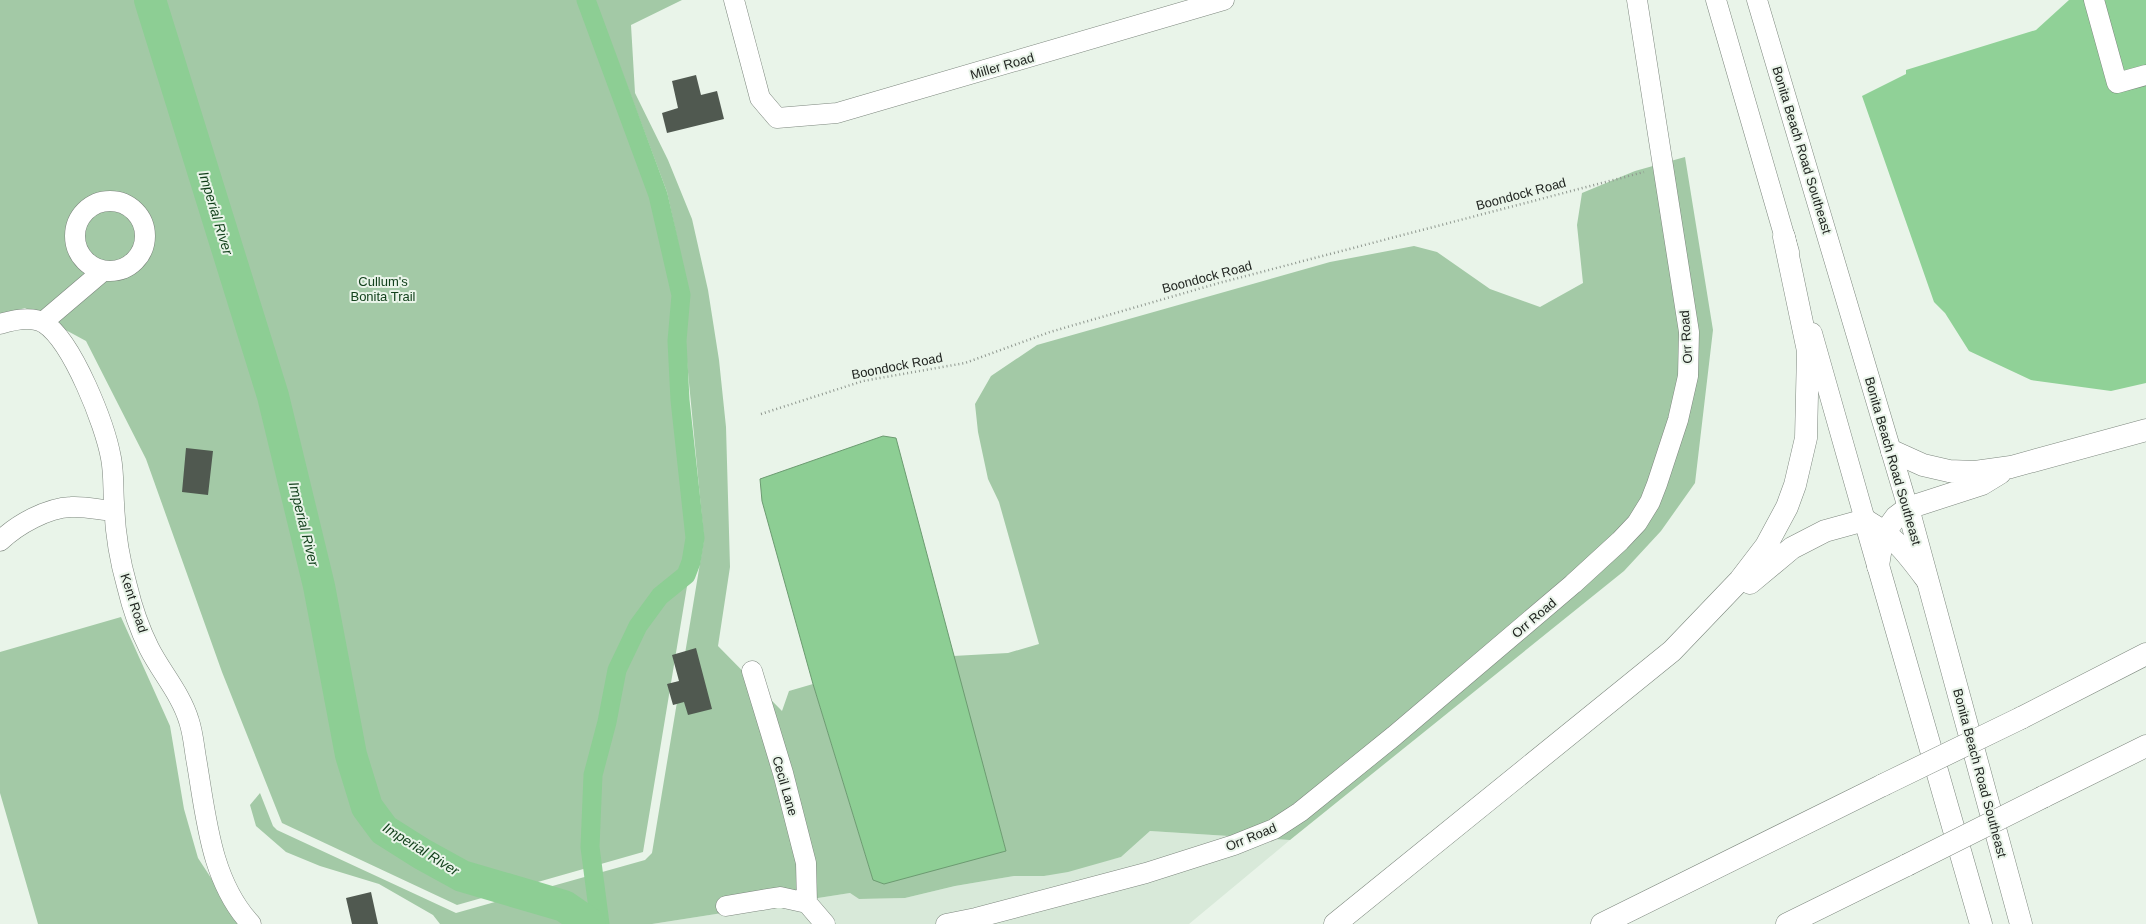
<svg xmlns="http://www.w3.org/2000/svg" width="2146" height="924" viewBox="0 0 2146 924" font-family="Arial,sans-serif">
  <style>
    .built { fill: #d8e9d9 }
    .green { fill: #a3c9a6 }
    .forest { fill: #90d197 }
    .water { fill: #8dce94; stroke: #6c9b71 }
    .lines { fill: none; stroke-linecap: round; stroke-linejoin: round }
    .canal { stroke: #8dce94; stroke-width: 19 }
    .river { stroke: #8dce94; stroke-width: 32 }
    .building { fill: #505950 }
    .minor-casing { stroke: #7d877e; stroke-width: 21 }
    .major-casing { stroke: #7d877e; stroke-width: 23 }
    .highway-casing { stroke: #7d877e; stroke-width: 23 }
    .path { stroke: #8f978f; stroke-width: 2.5; stroke-dasharray: 1 3; stroke-linecap: butt }
    .minor { stroke: #fff; stroke-width: 20 }
    .major { stroke: #fff; stroke-width: 22 }
    .highway { stroke: #fff; stroke-width: 22 }
    .highway-bridge-casing { stroke: #7d877e; stroke-width: 23; stroke-linecap: butt }
    .highway-bridge { stroke: #fff; stroke-width: 22 }
    .labels { text-anchor: middle; dominant-baseline: central; stroke-width: 4; stroke-linejoin: round; paint-order: stroke }
    .street-label { font-size: 13px; fill: #202420; stroke: #e9f4e9 }
    .park-label { font-size: 13px; fill: #13411c; stroke: #e9f4e9 }
    .water-label { font-size: 14px; font-style: italic; fill: #103e19; stroke: #e9f4e9 }
  </style>
  <rect width="100%" height="100%" fill="#e9f4e9"/>
  <path class="built" d="M1150,831L1290,840L1189,924H652L850,893L859,899L905,898L955,886L1014,876H1044L1121,857Z"/>
  <path class="green" d="M0,0H586L658,194L681,295L677,341L695,538L643,852L457,905L282,823L222,672L146,459L86,341L25,308L0,315Z
    M595,0H682L631,25L635,93L668,160L692,219L708,290L719,360L726,427L730,567L718,646L782,711L789,691L813,684L873,880L1006,851L953,656L1008,653L1039,644L999,502L988,479L978,432L975,404L991,376L1037,345L1330,262L1414,246L1437,252L1490,289L1540,307L1583,283L1577,225L1582,193L1635,171L1685,157L1713,330L1695,483L1661,531L1624,571L1290,840L1150,831L1121,857L1068,872L1044,876H1014L955,886L905,898L859,899L850,893L652,924H440L433,915L379,884L320,866L286,852L256,826L250,805L260,793L273,826L277,830L456,913L645,860L652,853L704,539L685,341L689,293L667,192Z
    M121,617L170,726L184,809L198,858L241,924H38L0,793V652Z"/>
  <path class="forest" d="M2069,0H2146V383L2111,391L2031,380L1969,351L1945,313L1934,302L1862,96L1906,74V70L2036,30Z"/>
  <path class="water" d="M883,436L896,438L1006,851L884,884L873,880L813,684L762,501L760,479Z"/>
  <g class="lines">
    <path class="canal" d="M586,0L658,195L681,295L677,341L680,400L695,538L691,562L686,575L660,596L638,626L617,670L607,722L593,775L590,847L600,924"/>
    <path class="river" d="M150,0L273,396L319,586L351,755L367,807L384,830L422,854L462,876L564,906L590,924"/>
  </g>
  <path class="building" d="M696,75L701,95L717,91L724,119L667,133L662,113L678,108L672,81Z
    M186,448L213,451L208,495L182,492Z
    M696,648L712,709L688,715L684,702L673,705L667,684L679,681L672,655Z
    M371,892L378,924H352L346,898Z"/>
  <g class="lines">
    <defs>
      <path id="minor" d="M734,0L760,98L777,118L837,113L1224,0
        M1716,0L1789,252
        M1757,0L1908,508
        M2094,0L2117,83L2146,75
        M75 236a35 35 0 1 1 70 0a35 35 0 1 1-70 0Z
        M43,322L103,271
        M0,324C13,320 32,316 44,323C73,342 105,425 111,458C114,473 113,489 114,503C115,532 119,558 127,586C132,607 139,628 149,648C161,672 181,694 189,721C193,733 194,746 196,758C206,815 210,880 251,924
        M1812,333L1865,520
        M0,541C18,524 47,508 71,507C85,506 100,510 114,511
        M752,671L783,773L806,863L807,903
        M726,906L780,897L807,903L825,924
        M946,924L976,918L1146,873L1234,845L1274,829L1300,812L1394,736L1573,584L1620,541L1637,523L1650,502L1657,484L1678,420L1688,376L1689,332L1637,0"/>
      <path id="major" d="M1908,508L2021,924
        M1865,520L1981,924"/>
      <path id="highway" d="M1892,451L1923,465L1949,471L1975,472L2011,467L2146,430
        M1878,566L1881,547L1885,532L1896,517L1908,508L1982,484L2000,473
        M1750,583L1792,548L1825,531L1865,520C1896,538 1906,552 1927,580
        M2021,718L2146,654
        M2043,797L2146,746
        M1335,924L1672,651L1740,580L1766,546L1787,507L1795,485L1806,438L1808,351L1784,237
        M1602,924L1883,785
        M1787,924L1907,865"/>
    </defs>
    <use href="#minor" class="minor-casing"/>
    <use href="#major" class="major-casing"/>
    <use href="#highway" class="highway-casing"/>
    <path class="path" d="M761,414L863,381L965,363L1050,332L1219,283L1644,172"/>
    <use href="#minor" class="minor"/>
    <use href="#major" class="major"/>
    <use href="#highway" class="highway"/>
    <defs>
      <path id="highway-bridge" d="M1883,785L2021,718
        M1907,865L2043,797"/>
    </defs>
    <use href="#highway-bridge" class="highway-bridge-casing"/>
    <use href="#highway-bridge" class="highway-bridge"/>
  </g>
  <g class="labels">
    <g class="street-label">
      <text transform="translate(1002 66) rotate(-16)">Miller Road</text>
      <text transform="translate(1802 150) rotate(73)">Bonita Beach Road Southeast</text>
      <text transform="translate(1521 194) rotate(-15)">Boondock Road</text>
      <text transform="translate(1207 277) rotate(-15)">Boondock Road</text>
      <text transform="translate(1686 337) rotate(-94)">Orr Road</text>
      <text transform="translate(897 366) rotate(-11)">Boondock Road</text>
      <text transform="translate(1893 461) rotate(74)">Bonita Beach Road Southeast</text>
      <text transform="translate(134 603) rotate(72)">Kent Road</text>
      <text transform="translate(1534 618) rotate(-40)">Orr Road</text>
      <text transform="translate(1980 773) rotate(75)">Bonita Beach Road Southeast</text>
      <text transform="translate(785 786) rotate(74)">Cecil Lane</text>
      <text transform="translate(1251 837) rotate(-22)">Orr Road</text>
    </g>
    <g class="park-label">
      <text x="383" y="281">Cullum's<tspan x="383" dy="15">Bonita Trail</tspan></text>
    </g>
    <g class="water-label">
      <text transform="translate(216 213) rotate(73)">Imperial River</text>
      <text transform="translate(304 524) rotate(76)">Imperial River</text>
      <text transform="translate(421 849) rotate(32)">Imperial River</text>
    </g>
  </g>
</svg>
